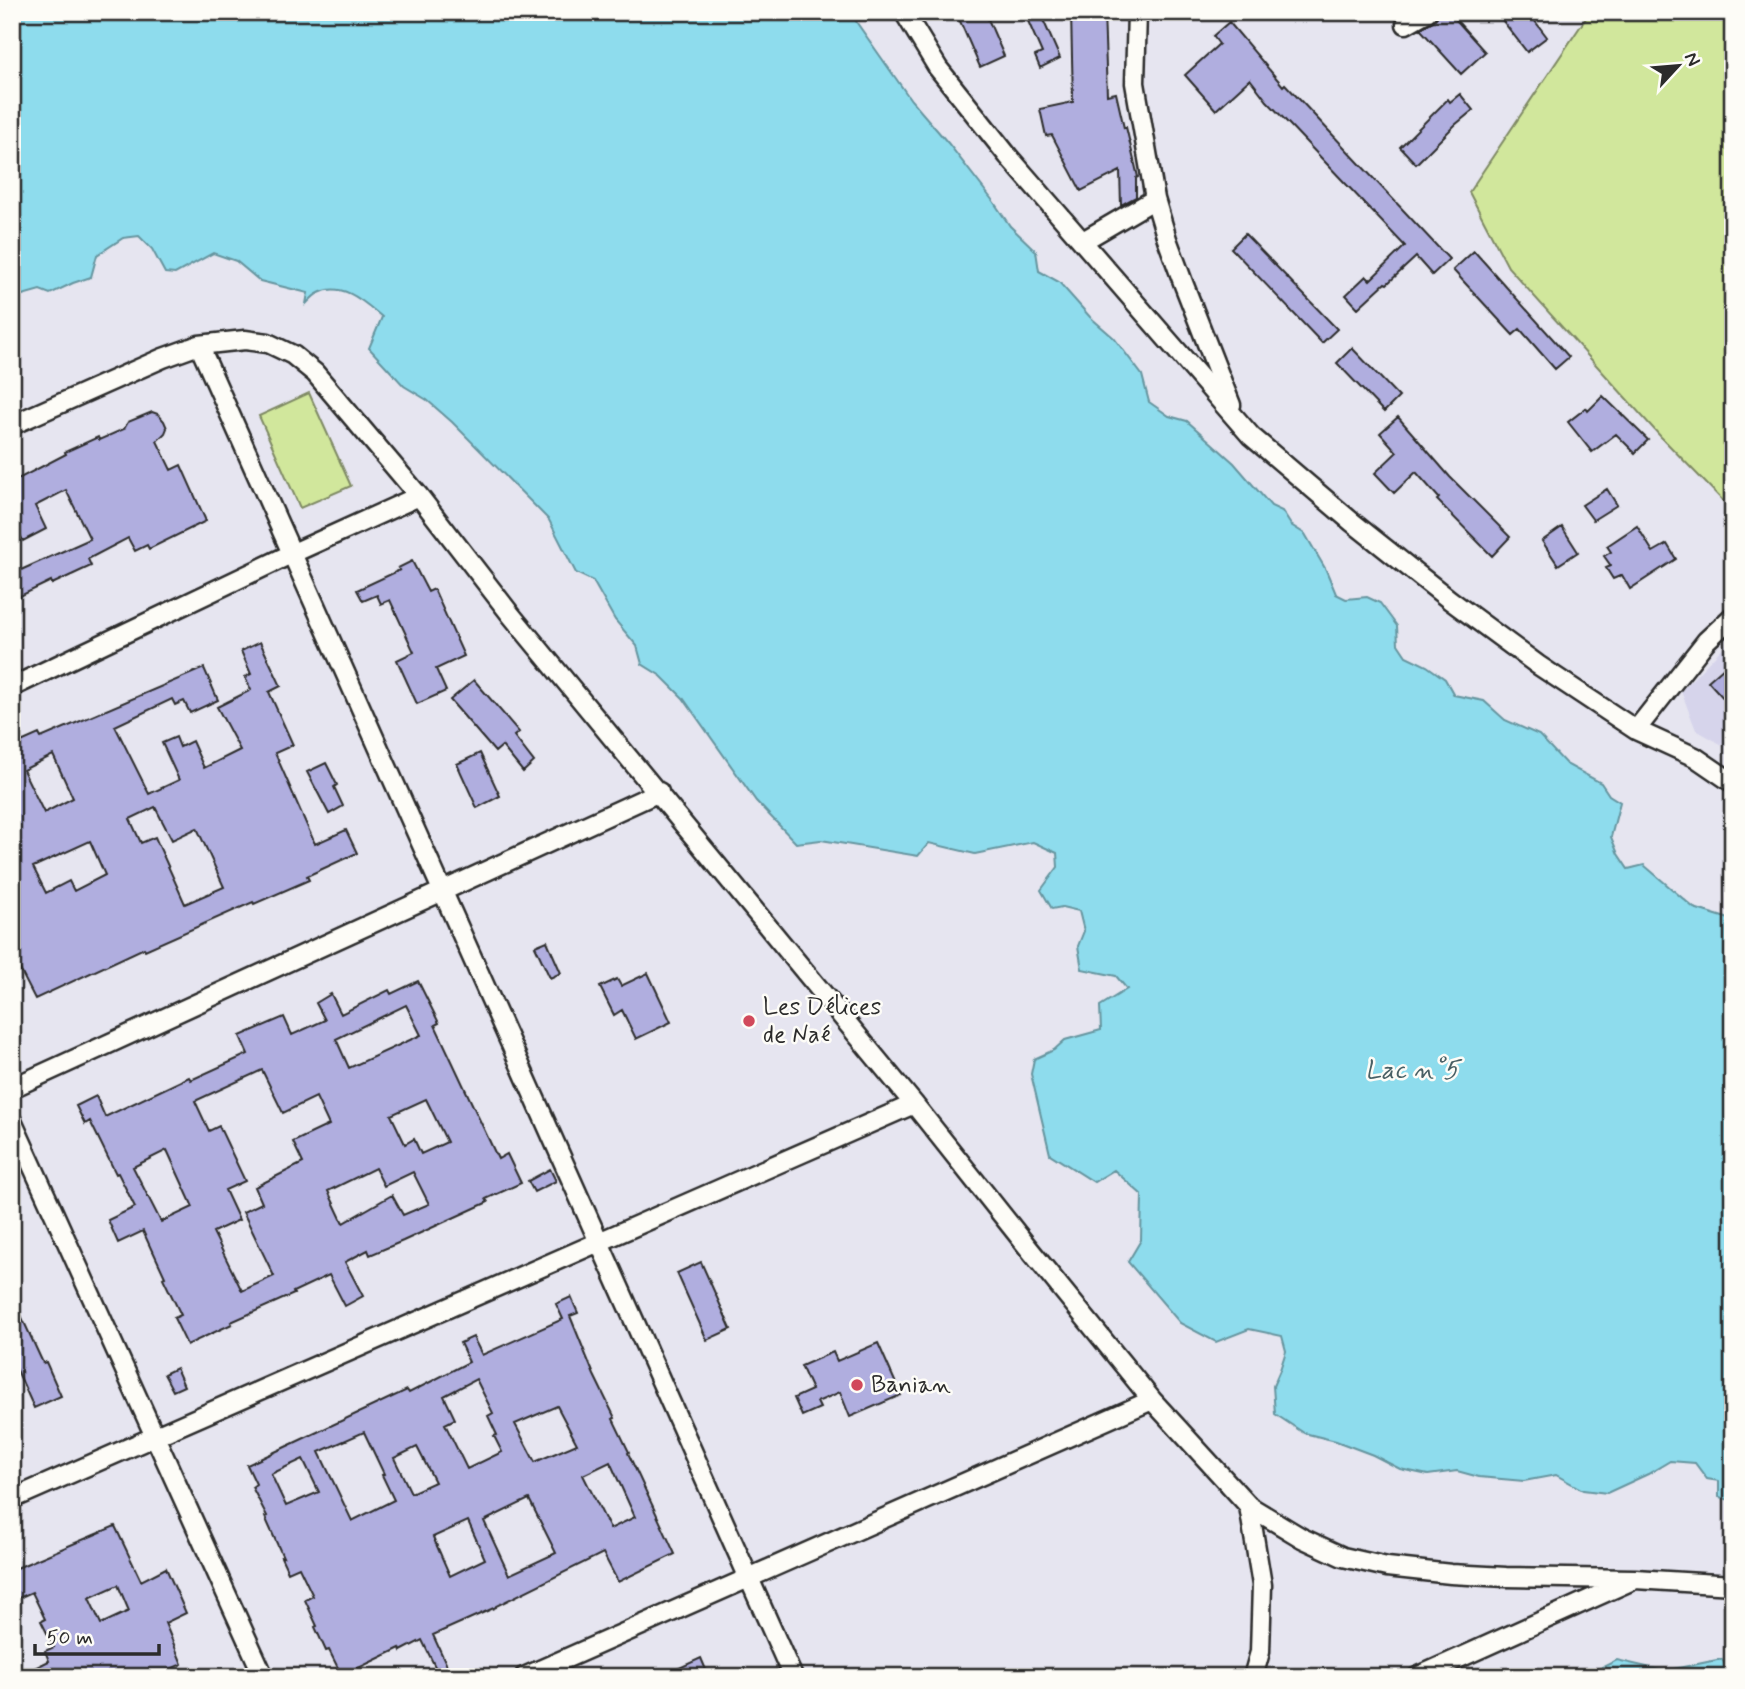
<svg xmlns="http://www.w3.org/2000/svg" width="1745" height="1689" viewBox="0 0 1745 1689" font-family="Mynerve,sans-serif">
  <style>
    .built { fill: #d6d4eb }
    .green { fill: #d1e79c; stroke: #7e8964; stroke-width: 2 }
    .water { fill: #8edced; stroke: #66959f; stroke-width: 2 }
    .building { fill: #b0aedf; stroke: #2b2b2b; stroke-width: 2; fill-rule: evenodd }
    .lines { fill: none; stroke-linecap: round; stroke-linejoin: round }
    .minor-casing { stroke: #2b2b2b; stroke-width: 23 }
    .minor { stroke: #fdfcf7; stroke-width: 18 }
    .poi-dot { fill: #d1495b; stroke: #fdfcf7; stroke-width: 2.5 }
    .labels { text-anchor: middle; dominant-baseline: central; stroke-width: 5; stroke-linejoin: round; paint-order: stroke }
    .poi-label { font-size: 24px; fill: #2b2b2b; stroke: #fdfcf7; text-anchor: start }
    .water-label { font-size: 26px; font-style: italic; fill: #496065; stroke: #fdfcf7 }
  </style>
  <rect width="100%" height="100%" fill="#e6e5f0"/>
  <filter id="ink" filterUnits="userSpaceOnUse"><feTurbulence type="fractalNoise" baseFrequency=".0143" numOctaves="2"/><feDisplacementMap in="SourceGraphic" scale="14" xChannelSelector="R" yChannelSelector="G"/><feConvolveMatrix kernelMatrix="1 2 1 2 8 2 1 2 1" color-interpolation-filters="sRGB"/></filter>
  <g filter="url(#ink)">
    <path class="built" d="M1733,637V751L1696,730L1681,691Z"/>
    <path class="green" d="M1590,12H1733V511L1661,437L1508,267L1469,192Z
      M309,393L351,486L300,508L259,416Z"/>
    <path class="water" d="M12,12H852L857,23L911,100L948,143L993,201L1010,226L1036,251L1039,271L1059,282L1090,317L1114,338L1142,375L1149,402L1169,416L1187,421L1234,463L1271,506L1282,511L1291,525L1305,534L1326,570L1336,594L1346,599L1367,597L1380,603L1397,626L1398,644L1406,656L1427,666L1445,679L1454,695L1484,701L1505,720L1539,735L1566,764L1601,783L1609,795L1620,802L1611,837L1618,854L1628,869L1644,865L1694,908L1726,918L1733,922V1501L1719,1497V1481L1707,1479L1695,1463L1670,1461L1648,1474L1607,1493L1583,1490L1556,1475L1524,1481L1479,1477L1457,1471L1428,1475L1400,1469L1373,1455L1336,1441L1304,1433L1275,1414L1273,1386L1280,1370L1286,1351L1282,1336L1249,1329L1216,1342L1180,1323L1128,1262L1141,1240L1142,1195L1114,1170L1094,1182L1050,1154L1031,1074L1034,1059L1054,1050L1065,1040L1101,1030L1100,1006L1127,989L1116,976L1082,969L1078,946L1084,931L1079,911L1062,907L1052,909L1041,890L1058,867L1057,853L1033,842L975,854L929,843L918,856L821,840L796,843L756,801L683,698L661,676L642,664L637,646L615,620L593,581L576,573L549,520L452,422L427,400L404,386L369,348L382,317C365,303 343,281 319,293C314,295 310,300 306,304L308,293L260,281L236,261L213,253L175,274L165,273L152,249L139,236L123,238L97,255L91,277L73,283L50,294L40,290L12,298Z
      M1722,1659L1732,1677H1583L1617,1660L1664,1671Z"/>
    <path class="building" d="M956,12H985L1004,56L980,67Z
      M1071,12H1104L1107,95L1116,93L1124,128L1126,127L1138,177L1136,178V197L1121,205L1120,171L1081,191L1052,135L1046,136L1040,109L1073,102Z
      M1438,12H1449L1485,52L1461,74L1420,29L1433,21L1437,17Z
      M1496,12H1528L1547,37L1527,52Z
      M1041,15L1060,58L1040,68L1035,56L1042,53L1028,21Z
      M1229,22L1283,86L1285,84L1449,259L1432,275L1416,257L1387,284L1385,283L1358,308L1346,295L1366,276L1370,280L1405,246L1267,101L1250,79L1216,110L1185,75L1219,44L1213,36Z
      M1460,94L1473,110L1455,125L1416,164L1400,147L1448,99L1450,102Z
      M1245,234L1337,329L1322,343L1231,248Z
      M1474,251L1569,357L1555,369L1520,329L1513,335L1453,270Z
      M1352,348L1399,397L1384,412L1337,363Z
      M1603,396L1648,440L1635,453L1616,434L1592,452L1568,422L1586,408L1588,411Z
      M152,412L158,414L164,421L167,428L165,433L157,441L171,470L181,465L206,521L149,549L147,545L135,551L128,538L88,559L91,566L52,584L51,581L12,600V574L90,539L66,490L35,506L46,529L23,541L12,519V482L66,454L65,452L98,437L99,440L124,429L128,422Z
      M1398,417L1450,477L1510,537L1492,556L1437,500L1439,498L1416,472L1394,493L1375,473L1397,452L1380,433Z
      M1607,489L1617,505L1593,520L1582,505Z
      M1637,526L1653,552L1667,544L1676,559L1630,589L1622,575L1613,579L1606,568L1611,566L1604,556L1611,552L1607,546Z
      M1562,527L1578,552L1558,565L1542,541Z
      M412,561L428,592L434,589L464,656L436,669L446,691L417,704L397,660L414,652L390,600L381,604L377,595L363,601L357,590L400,570L398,568Z
      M260,642L281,686L269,692L293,745L275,753L315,844L346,830L357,853L307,876L309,880L254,904L253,902L145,950L144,948L35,999L12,954V746L39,734L41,738L204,668L218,700L190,713L184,701L175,705L172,699L115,726L149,794L179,780L162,743L176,737L180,747L192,741L204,768L240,750L217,707L251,690L245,677L251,674L241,651ZM53,755L73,798L44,813L23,770ZM155,807L172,840L197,828L224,887L185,904L155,837L141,843L130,819ZM90,841L105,875L74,891L69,881L46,893L33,867Z
      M1733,659V709L1708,681Z
      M474,680L519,732L514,736L534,762L523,772L502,746L495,752L450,700Z
      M480,753L500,796L477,808L457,764Z
      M326,763L337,785L334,787L343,806L329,814L307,772Z
      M547,941L561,973L550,978L535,946Z
      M648,973L671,1022L636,1039L622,1010L614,1015L600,987L617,979L621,986Z
      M418,981L439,1023L435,1025L498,1159L507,1154L521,1183L486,1199L488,1202L403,1241L370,1255L368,1250L345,1262L363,1296L345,1306L329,1275L293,1292L294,1294L231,1322L232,1324L187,1345L174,1318L181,1315L163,1278L165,1277L153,1251H152L143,1231L118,1243L108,1220L135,1207L118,1173L116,1174L90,1121L85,1124L76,1106L96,1096L105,1117L189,1077L191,1080L248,1054L240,1036L284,1017L292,1035L325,1020L316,1003L331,994L341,1014L389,990L391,994ZM406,1005L421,1035L349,1068L336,1039ZM262,1070L283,1113L316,1097L329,1125L293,1142L303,1163L255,1187L262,1203L243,1212L274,1276L242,1291L213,1232L239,1220L225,1190L245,1181L219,1126L209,1131L195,1101ZM426,1099L447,1142L421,1154L414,1139L405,1144L391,1115ZM167,1150L193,1207L161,1222L133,1167ZM375,1168L384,1186L413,1172L429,1204L403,1215L392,1195L343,1223L328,1191Z
      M550,1169L556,1181L534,1192L528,1181Z
      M701,1262L731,1329L707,1340L677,1273Z
      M12,1296L43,1363L46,1362L61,1396L34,1408L12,1359Z
      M571,1297L578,1313L570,1316L594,1375L615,1418L613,1419L629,1452L628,1453L675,1554L618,1582L603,1553L496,1606V1607L433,1635L449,1670L439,1675L422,1640L401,1651L400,1648L342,1676L329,1650L326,1651L315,1627L317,1626L305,1600L313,1596L299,1567L288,1572L281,1557H283L265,1517L267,1516L252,1487L256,1484L247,1465L407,1390L409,1393L469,1362L460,1343L473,1337L482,1355L563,1319L556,1304ZM476,1379L493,1413L488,1416L497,1435L494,1436L502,1452L467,1469L445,1424L455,1419L444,1396ZM557,1406L577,1444L535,1462L515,1424ZM364,1432L384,1474L382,1475L394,1500L352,1521L319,1452ZM417,1447L435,1482L411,1493L394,1458ZM303,1459L319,1492L286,1506L271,1474ZM610,1462L635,1517L610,1529L583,1475ZM529,1499L556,1553L509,1575L484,1521ZM468,1521L485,1559L450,1576L433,1537Z
      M878,1343L901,1395L850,1417L840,1392L817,1402L820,1408L802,1416L794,1398L812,1390L801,1366L833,1352L837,1361Z
      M176,1368L184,1386L173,1391L164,1374Z
      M115,1526L141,1581L166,1568L186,1613L165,1623L182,1664L153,1677H16L49,1661L45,1651L54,1647L41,1621L45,1619L32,1592L12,1601V1570ZM118,1585L129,1611L101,1624L89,1598Z
      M701,1658L709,1677H660Z"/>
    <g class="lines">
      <defs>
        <path id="minor" d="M904,12L938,68L1008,156L1251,436L1352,522L1450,600L1538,665L1636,730L1695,757L1733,783
          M1137,12L1135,83L1155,199L1167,239L1184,285L1231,405
          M1406,24L1427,12
          M1083,241L1155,199
          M199,345L793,1677
          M12,425L163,358L199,345L245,340L268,343L293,355L315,373L419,496L511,615L914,1104L1030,1250L1152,1400L1249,1506L1302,1538L1343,1557L1387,1567L1451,1574L1506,1577L1635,1579
          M12,687L291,554L419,496
          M1636,730L1706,641L1733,616
          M12,1088L659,792
          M12,1121L264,1677
          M12,1499L914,1104
          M1249,1506L1262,1585L1260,1652L1253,1677
          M524,1677L1152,1400
          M1417,1677L1635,1579L1733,1585"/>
      </defs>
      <use href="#minor" class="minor-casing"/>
      <use href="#minor" class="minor"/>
    </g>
  </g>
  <g class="poi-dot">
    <circle cx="749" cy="1021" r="7"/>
    <circle cx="857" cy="1385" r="7"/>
  </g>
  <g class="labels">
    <g class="poi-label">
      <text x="763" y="1007">Les Délices<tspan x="763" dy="28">de Naé</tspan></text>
      <text x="871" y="1385">Banian</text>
    </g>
    <g class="water-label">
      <text x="1412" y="1071">Lac n°5</text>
    </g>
  </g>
  <rect width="1745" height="1689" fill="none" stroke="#fdfcf7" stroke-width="42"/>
  <rect x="21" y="21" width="1703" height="1647" fill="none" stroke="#2b2b2b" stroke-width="2.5" filter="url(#ink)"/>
  <g transform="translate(1678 66) rotate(64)" stroke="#fdfcf7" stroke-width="5" paint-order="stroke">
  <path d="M0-5L12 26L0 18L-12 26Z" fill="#2b2b2b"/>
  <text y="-10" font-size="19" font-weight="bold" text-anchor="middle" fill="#2b2b2b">N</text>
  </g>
  <path d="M35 1644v10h124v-10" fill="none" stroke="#2b2b2b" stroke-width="3.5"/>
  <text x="46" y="1644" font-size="21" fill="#2b2b2b" stroke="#fdfcf7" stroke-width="5" paint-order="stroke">50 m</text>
</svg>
